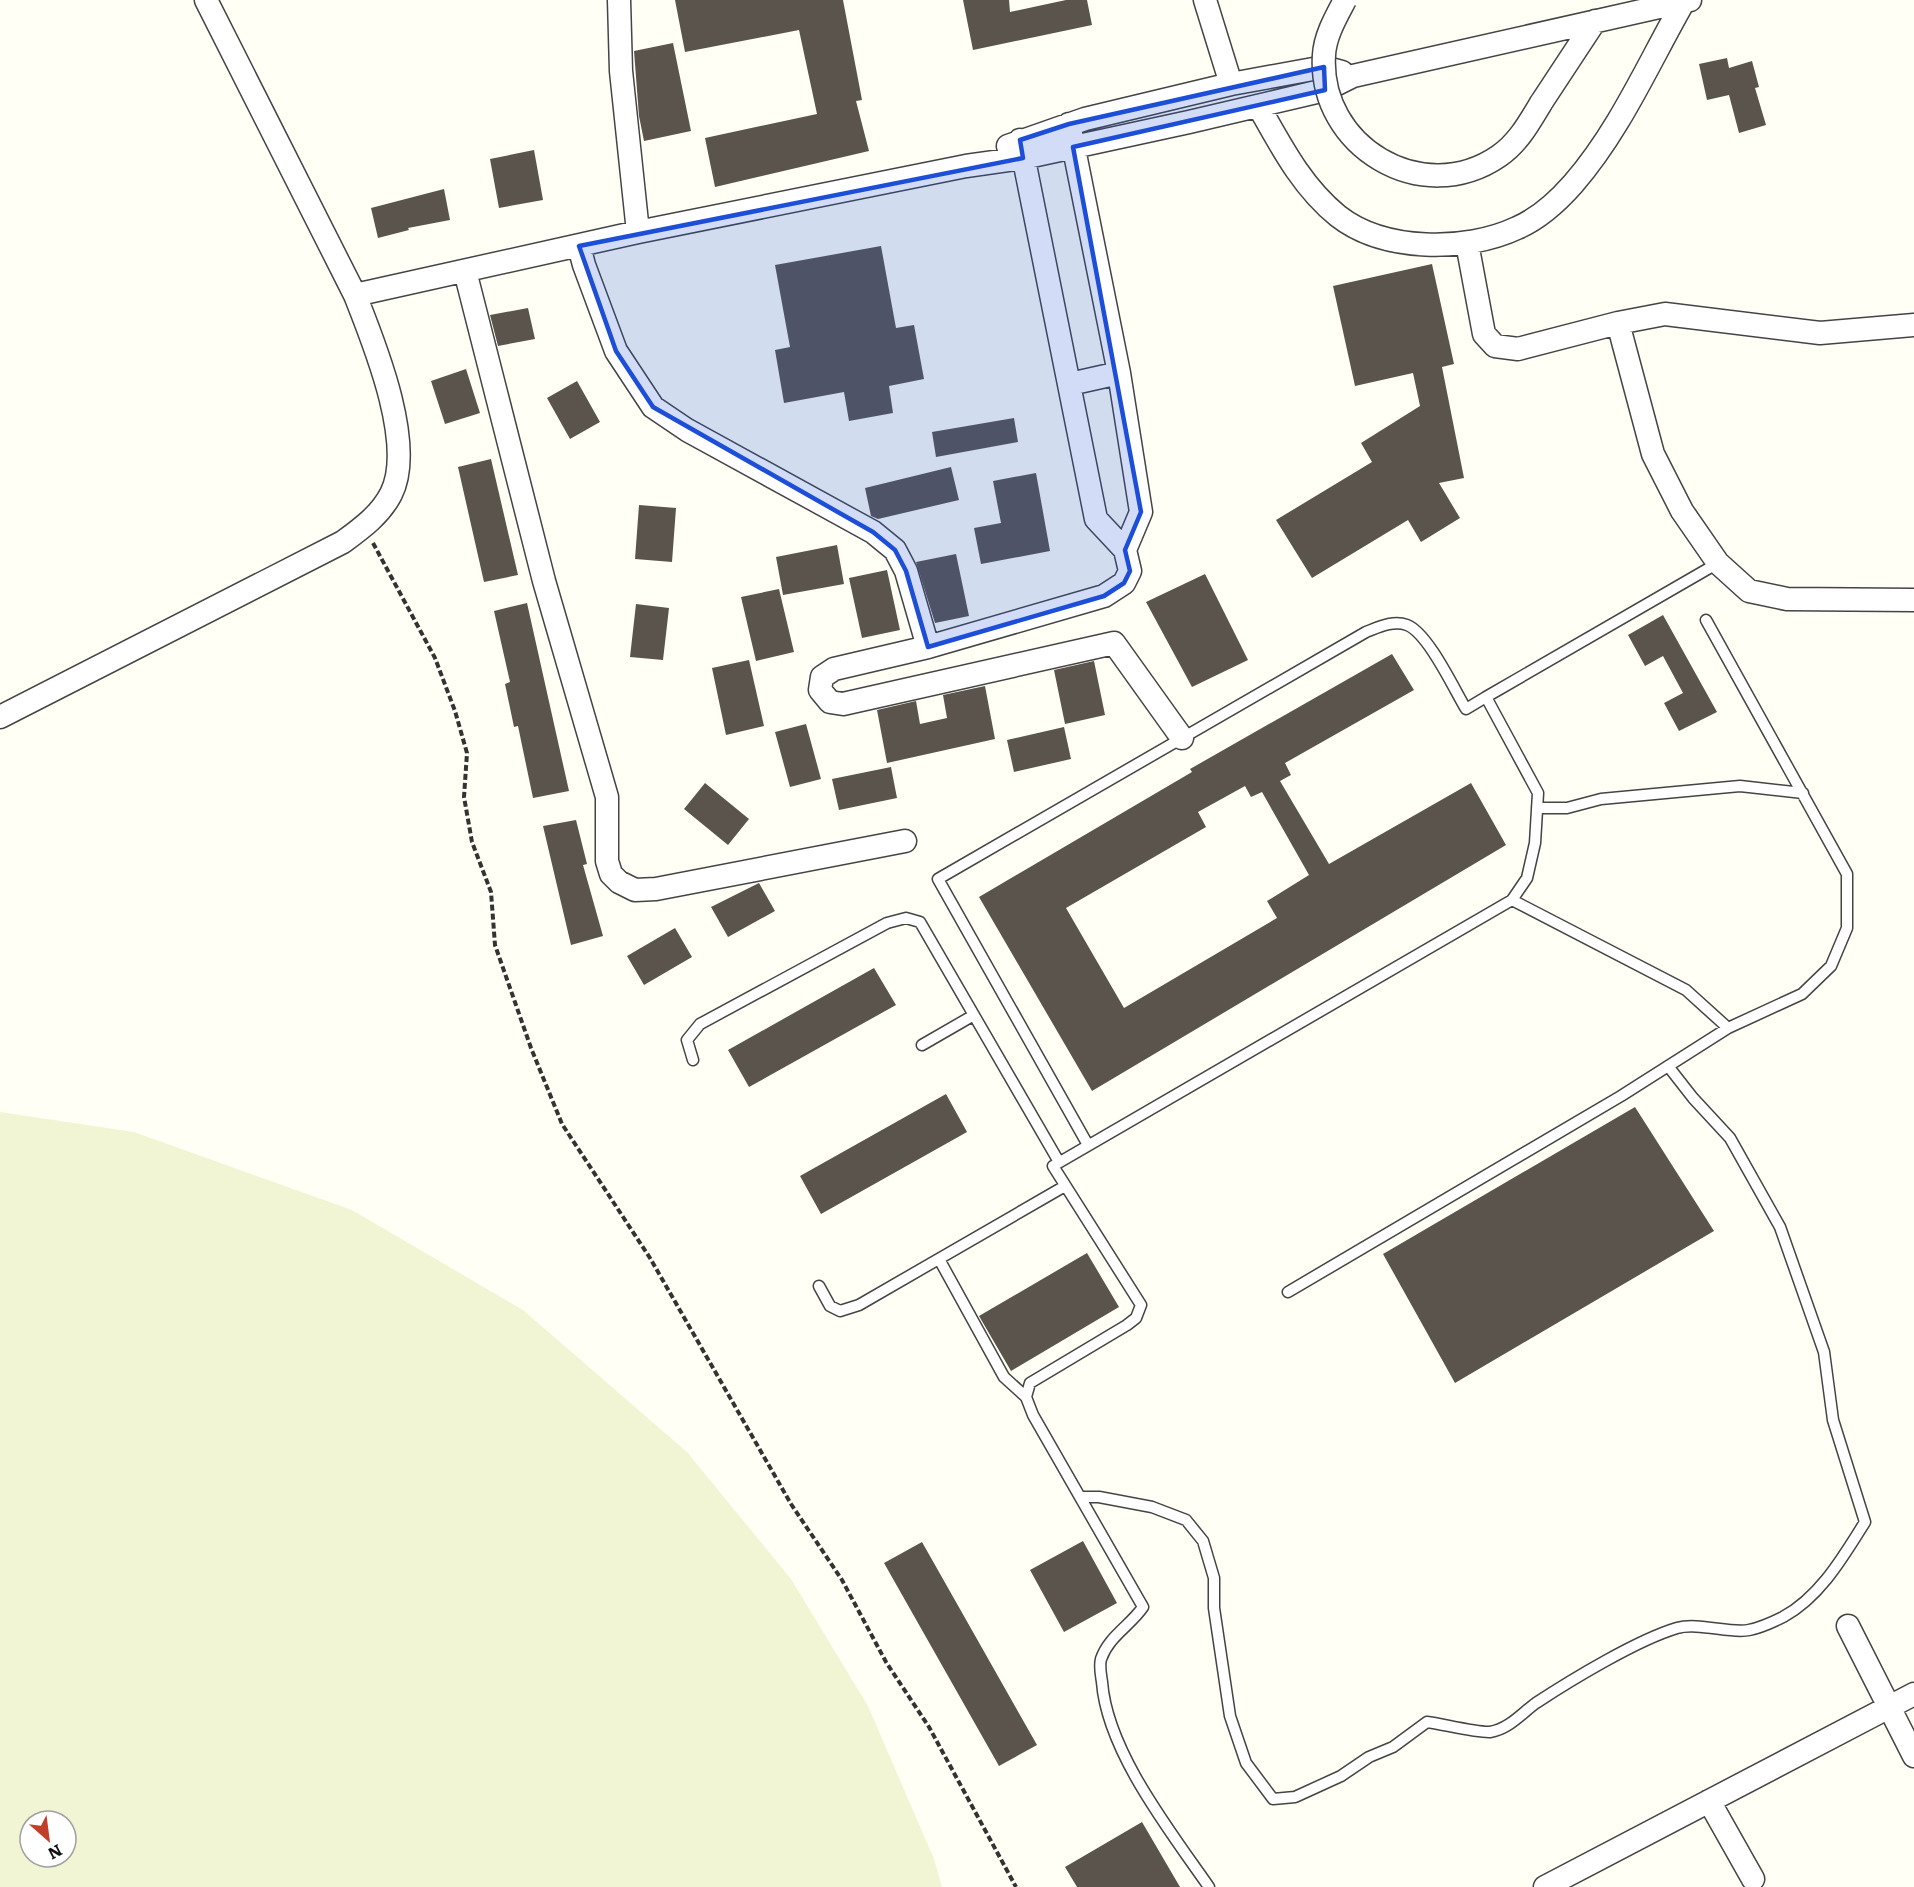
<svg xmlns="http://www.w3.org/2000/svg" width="1914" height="1887" viewBox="0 0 1914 1887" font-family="Literata,serif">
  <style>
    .farmland { fill: #f2f5d4; fill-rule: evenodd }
    .building { fill: #5a544d; fill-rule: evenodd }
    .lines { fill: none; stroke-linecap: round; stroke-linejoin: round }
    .lane-casing { stroke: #444; stroke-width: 13 }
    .street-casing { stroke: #444; stroke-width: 25 }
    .path { stroke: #333; stroke-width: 4; stroke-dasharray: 6 3; stroke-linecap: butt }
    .lane { stroke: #fff; stroke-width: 10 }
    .street { stroke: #fff; stroke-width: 22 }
    .street-bridge-casing { stroke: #444; stroke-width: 25; stroke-linecap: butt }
    .street-bridge { stroke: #fff; stroke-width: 22 }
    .marked { fill: #1d4ed8; fill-opacity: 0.2; stroke: #1d4ed8; stroke-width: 4.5; stroke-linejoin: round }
  </style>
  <rect width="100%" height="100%" fill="#fffff5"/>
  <path class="farmland" d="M0,1112L134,1132L352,1210L523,1310L687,1452L791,1579L868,1706L934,1859L942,1887H0ZM30,1821H66V1857H30Z"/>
  <path class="building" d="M675,0H843L862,100L856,101L869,151L715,187L705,138L817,114L799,30L685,52Z
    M963,0H1009L1010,12L1066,0H1087L1092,25L973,50Z
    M673,43L691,131L644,141L639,116L634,51Z
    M1727,58L1729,68L1752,61L1759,87L1755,88L1766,125L1739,133L1729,95L1707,100L1699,64Z
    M534,150L543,200L499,208L490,159Z
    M444,189L450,220L408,228L409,230L378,238L371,208Z
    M881,246L896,328L914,325L924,379L889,386L893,413L849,421L844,392L784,403L775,350L790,347L775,265Z
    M1432,264L1454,364L1442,367L1464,478L1439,483L1460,518L1421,542L1408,520L1312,578L1276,520L1372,462L1361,443L1420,406L1413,373L1355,386L1333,286Z
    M528,308L535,339L498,346L490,315Z
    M466,369L480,413L445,424L431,381Z
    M577,381L600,422L570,439L547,398Z
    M1014,418L1018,442L936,457L932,432Z
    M491,459L518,575L484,582L458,467Z
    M951,467L959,500L878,519L871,516L865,488Z
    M1036,473L1050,551L981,564L974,528L1001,523L993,481Z
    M639,505L676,508L672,562L635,559Z
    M837,545L844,584L783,595L776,557Z
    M956,554L969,616L935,623L916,562Z
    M887,570L900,630L862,638L849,578Z
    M1205,574L1248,660L1192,687L1146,602Z
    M779,589L794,652L756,661L741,597Z
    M527,603L569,791L533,798L518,726L514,727L505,684L510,682L494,611Z
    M636,604L669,608L663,660L630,657Z
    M1663,615L1717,712L1679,731L1664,703L1683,693L1663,656L1645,666L1628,635Z
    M1392,654L1414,690L1285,763L1291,775L1280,781L1329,864L1471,783L1506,845L1092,1091L979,897L1192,772L1190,769ZM1245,786L1251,797L1262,792L1309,875L1267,901L1277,918L1124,1008L1066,908L1206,827L1198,812Z
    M749,660L764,726L726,735L712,668Z
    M1094,661L1105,715L1065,724L1054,670Z
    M985,686L995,739L887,763L877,710L916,701L920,724L947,718L943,695Z
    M806,724L821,779L790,787L775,732Z
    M1064,727L1071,759L1014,772L1007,740Z
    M891,767L897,798L839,810L832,779Z
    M705,783L749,819L728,845L684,809Z
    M576,820L587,864L583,865L603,936L571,945L543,826Z
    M759,883L775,911L728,937L711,907Z
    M675,928L692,957L644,985L627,956Z
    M874,968L896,1005L749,1087L728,1050Z
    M946,1094L967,1132L821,1214L800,1176Z
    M1635,1107L1714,1231L1455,1383L1383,1254Z
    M1087,1253L1119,1307L1011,1371L979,1316Z
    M1083,1541L1117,1603L1064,1632L1030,1570Z
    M922,1542L1037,1745L999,1766L884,1563Z
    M1142,1822L1180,1887H1077L1065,1867Z"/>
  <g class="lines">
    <defs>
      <path id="lane" d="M1537,808H1567L1601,799L1740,786L1803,793
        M1512,900L1686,990L1728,1028L1802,994L1831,966L1847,928V874L1706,620
        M922,1045L974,1015
        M693,1060L687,1040L700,1024L887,923L906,918L920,922L1059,1162
        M1088,1145L938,879L1366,632C1379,627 1393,620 1407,625C1428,633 1454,689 1466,709L1486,697
        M939,1259L1004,1377L1026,1397
        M819,1286L830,1306L840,1311L859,1305L1065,1186
        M1288,1292L1621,1096L1728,1028
        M1080,1497H1099L1152,1507L1186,1520L1203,1541L1214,1578V1608L1230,1716L1246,1763L1273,1799L1295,1797L1341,1776L1369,1757L1393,1747L1427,1722C1442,1724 1478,1733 1490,1732C1509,1729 1522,1713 1536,1703C1571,1680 1637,1640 1677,1628C1698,1622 1731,1634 1749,1630C1759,1628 1773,1622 1783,1617C1820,1597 1843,1557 1865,1522L1833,1420L1824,1352L1780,1227L1730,1138L1693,1098L1668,1066
        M1209,1887C1170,1831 1107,1751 1102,1682C1101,1675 1099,1666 1101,1659C1109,1636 1130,1626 1143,1607L1033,1415L1026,1397L1030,1383L1127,1325L1136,1318L1141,1305L1053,1166L1512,900L1527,878L1535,843L1538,793L1486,697L1718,563"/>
      <path id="street" d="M619,0L621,71L638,232
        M1205,0L1231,84
        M1541,103L1595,21
        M1259,107C1281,146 1302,187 1338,216C1384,252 1466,252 1517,228C1538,219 1558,201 1573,184C1620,130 1649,62 1684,1
        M1069,124L1119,373L1141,512L1125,550
        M1008,146L1085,119L1231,84L1324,67L1342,72
        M1467,243L1484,334L1495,346L1518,349L1618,323L1665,314L1820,333L1914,325
        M579,246L584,265L616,351L653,407L687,430L873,532L895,550L906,571L928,647L1104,596L1124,583L1130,571L1125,550L1096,519L1020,140
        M465,271L544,581L607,797V861L611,874L619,882L635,890L656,889L905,841
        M355,295L638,232L966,166L1023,158L1189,122L1325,90L1353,76L1690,0
        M1618,323L1653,454L1682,511L1718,563L1749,591L1787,599L1914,600
        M1070,384L1119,373
        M928,647L834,669L822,677L820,690L830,702L843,704L1114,643L1182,738
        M0,717L343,542C362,528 380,515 391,494C416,445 374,343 355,295L206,0
        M1848,1626L1914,1756
        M1709,1801L1753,1879
        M1545,1887L1914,1694"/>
    </defs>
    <use href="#lane" class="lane-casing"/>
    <use href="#street" class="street-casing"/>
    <path class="path" d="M373,543L435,658L455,711L467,753L464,797L472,842L491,892L495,945L531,1048L562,1124L650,1258L791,1504L842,1580L886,1662L929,1727L1016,1887"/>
    <use href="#lane" class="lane"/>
    <use href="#street" class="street"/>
    <defs>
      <path id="street-bridge" d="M1345,0C1336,17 1325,36 1324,55C1318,146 1422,209 1499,156C1518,143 1529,123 1541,103"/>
    </defs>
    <use href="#street-bridge" class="street-bridge-casing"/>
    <use href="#street-bridge" class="street-bridge"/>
  </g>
  <path class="marked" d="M1324,67L1325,90L1073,147L1141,512L1125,550L1130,571L1124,583L1104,596L928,647L906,571L895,550L873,532L653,407L616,351L579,246L1023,158L1020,140L1069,124Z"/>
  <g transform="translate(48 1839) rotate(152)"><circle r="28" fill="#ffffff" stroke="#a0a0a0" stroke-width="1.5"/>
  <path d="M0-4.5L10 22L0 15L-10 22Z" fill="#c13f28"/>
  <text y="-9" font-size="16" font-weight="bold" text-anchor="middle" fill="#111111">N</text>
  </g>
</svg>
